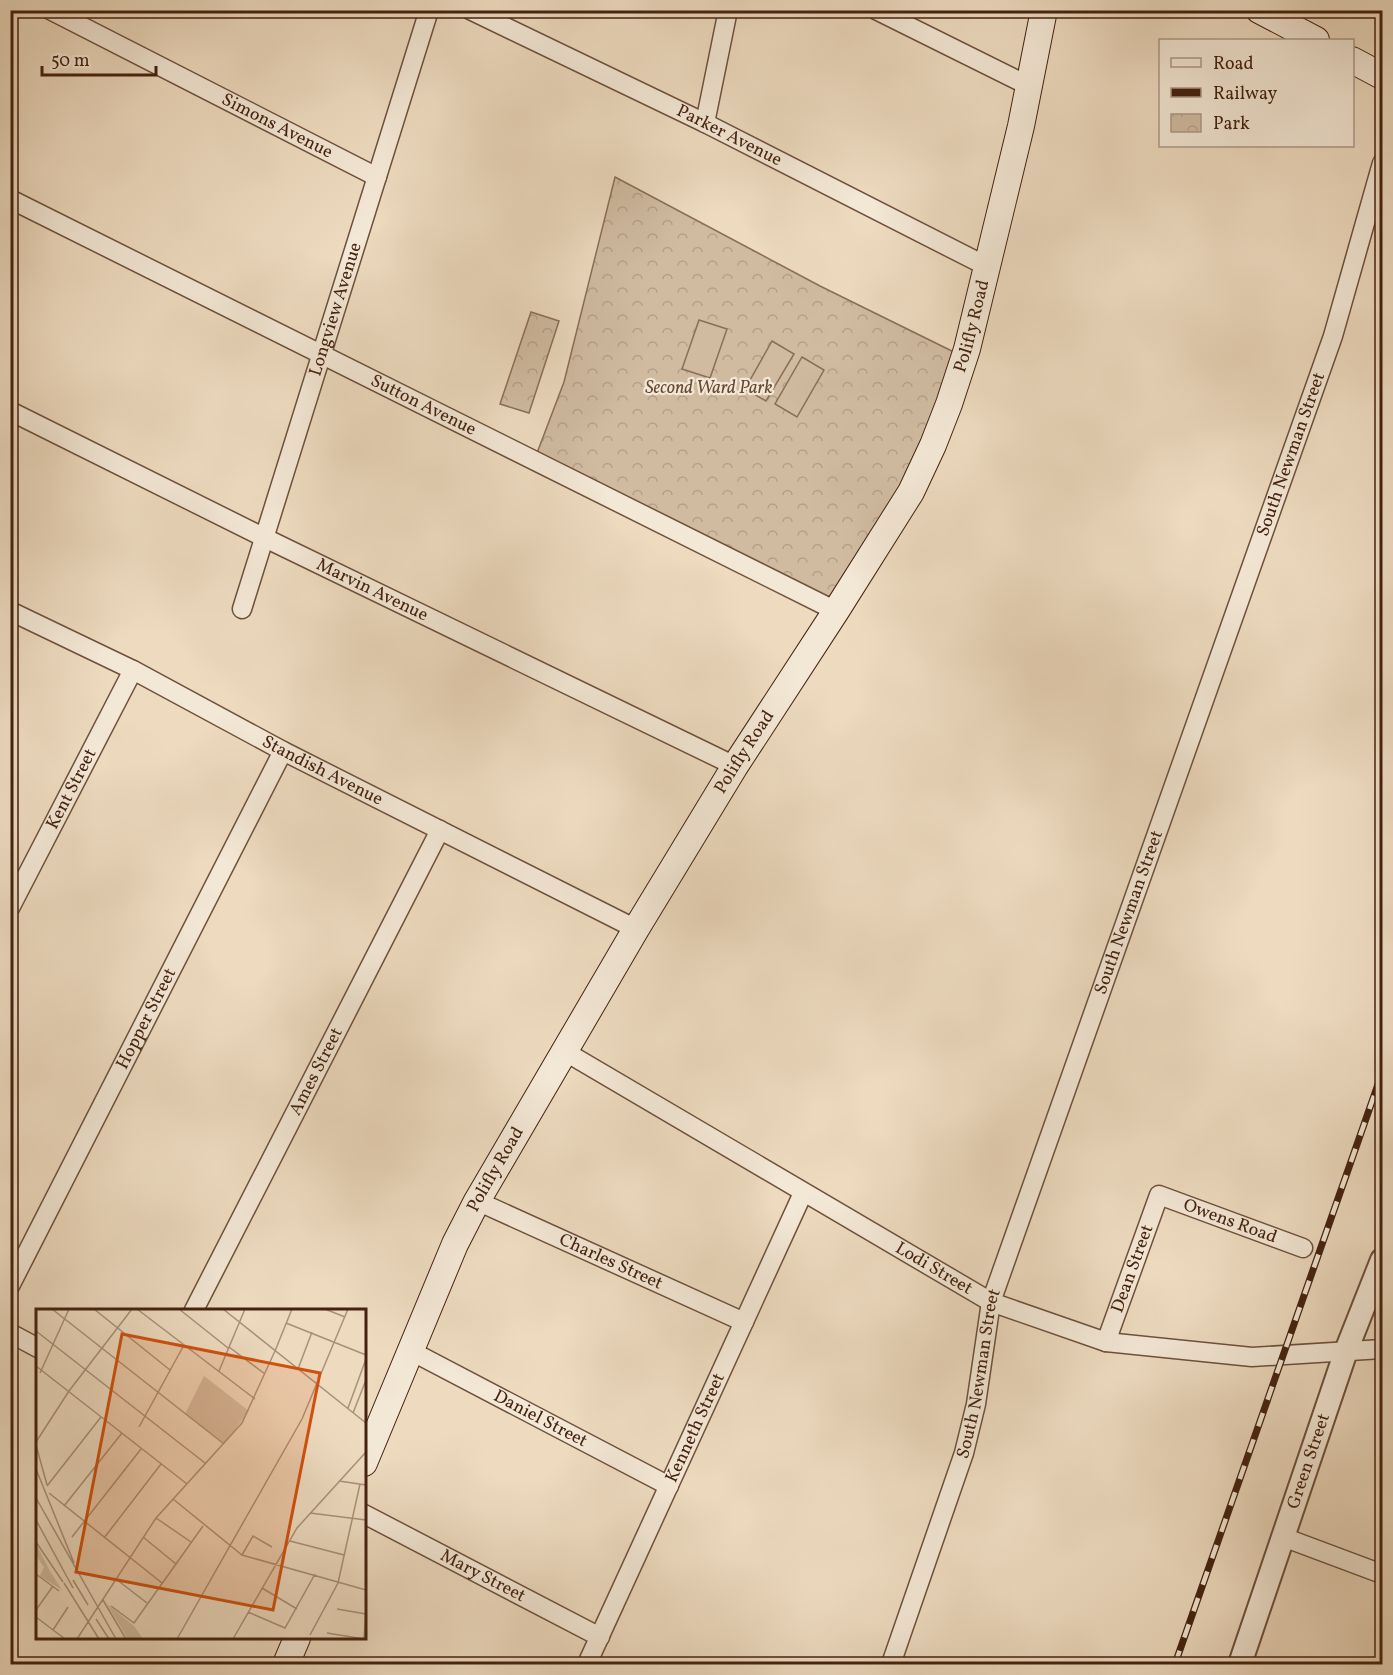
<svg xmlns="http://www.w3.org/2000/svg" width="1393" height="1675" viewBox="0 0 1393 1675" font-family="Vollkorn,serif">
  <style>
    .park { fill: url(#park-crowns); stroke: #8a6e58; stroke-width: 1.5 }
    .pitch { fill: #d0bba1; stroke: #8a6e58; stroke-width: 1.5 }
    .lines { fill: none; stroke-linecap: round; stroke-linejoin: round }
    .minor-casing { stroke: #6e503c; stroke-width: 21 }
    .tertiary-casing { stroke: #6e503c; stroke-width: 26 }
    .secondary-casing { stroke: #442210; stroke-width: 28 }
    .minor { stroke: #f3e7d5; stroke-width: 18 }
    .tertiary { stroke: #f3e7d5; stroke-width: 22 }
    .secondary { stroke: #f3e7d5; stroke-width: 26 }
    .rail-casing { stroke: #442210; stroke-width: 7 }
    .rail { stroke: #f3e7d5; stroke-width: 4.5; stroke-dasharray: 14; stroke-linecap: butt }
    .labels { text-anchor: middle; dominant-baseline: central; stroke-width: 4.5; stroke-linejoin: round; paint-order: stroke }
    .street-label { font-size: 18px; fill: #442210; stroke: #f3e7d5 }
    .park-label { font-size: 18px; font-style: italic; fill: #674834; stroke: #f3e7d5 }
    .inset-road { fill: none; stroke: #a99079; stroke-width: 1.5 }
    .view { fill: #cf510d; fill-opacity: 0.15; stroke: #cf510d; stroke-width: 3 }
    .inset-edge { fill: none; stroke: #442210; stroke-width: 3 }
  </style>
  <defs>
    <pattern id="park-crowns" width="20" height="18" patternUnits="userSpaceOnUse" patternTransform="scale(1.5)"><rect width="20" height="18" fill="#d0bba1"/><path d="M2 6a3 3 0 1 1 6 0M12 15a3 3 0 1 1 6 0" fill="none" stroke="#b4a08a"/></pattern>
  </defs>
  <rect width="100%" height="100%" fill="#eddabf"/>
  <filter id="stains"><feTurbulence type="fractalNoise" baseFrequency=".00333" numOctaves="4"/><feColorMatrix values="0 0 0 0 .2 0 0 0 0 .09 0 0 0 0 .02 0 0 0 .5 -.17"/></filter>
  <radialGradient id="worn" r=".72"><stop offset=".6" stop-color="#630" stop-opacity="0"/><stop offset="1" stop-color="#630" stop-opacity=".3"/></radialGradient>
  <path class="park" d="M615,177L820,286L964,357L951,398L836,611L534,461L564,382Z
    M531,312L559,321L529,413L500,404Z"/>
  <path class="pitch" d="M699,320L727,329L710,378L682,369Z
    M772,341L794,354L766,401L745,389Z
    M802,357L824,370L797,417L775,404Z"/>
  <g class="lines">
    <defs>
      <g id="minor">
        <path id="s1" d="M50,10L377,177"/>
        <path id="s2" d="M470,10L705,123L986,266"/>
        <path d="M876,10L1029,86"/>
        <path d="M705,123L728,10"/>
        <path id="s3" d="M10,199L836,611"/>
        <path id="s4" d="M10,411L265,538L735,766"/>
        <path id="s5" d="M242,609L429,10"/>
        <path id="s6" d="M10,611L133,670L283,751L636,929"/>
        <path id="s7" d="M10,908L133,670"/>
        <path id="s8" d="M564,1051L991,1302L1106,1342L1252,1357L1382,1349"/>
        <path id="s9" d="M477,1201L744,1322"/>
        <path id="s10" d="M10,1286L283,751"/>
        <path id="s11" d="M194,1310L440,830"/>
        <path d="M10,1333L38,1348"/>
        <path id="s12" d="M1106,1342L1159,1195L1303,1248"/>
        <path id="s13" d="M411,1351L669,1486"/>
        <path id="s14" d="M364,1514L600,1637"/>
        <path d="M1283,1537L1382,1574"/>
        <path id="s15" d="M587,1664L803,1193"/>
        <path id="s16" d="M891,1664L964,1453L976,1404L991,1302L1333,336L1382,163"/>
      </g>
      <g id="tertiary">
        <path id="s17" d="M1240,1664L1346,1351L1382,1260"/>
      </g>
      <g id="secondary">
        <path d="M1259,10L1316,40"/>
        <path d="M1352,60L1382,76"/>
        <path id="s18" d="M364,1463L455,1244L477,1201L636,929L735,766L836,611L911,492L933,445L949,404L967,349L1021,126L1044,10"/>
        <path d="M286,1664L297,1638"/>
      </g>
    </defs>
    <use href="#minor" class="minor-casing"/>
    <use href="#tertiary" class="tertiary-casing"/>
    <use href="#secondary" class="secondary-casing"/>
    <use href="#minor" class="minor"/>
    <use href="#tertiary" class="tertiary"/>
    <use href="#secondary" class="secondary"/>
    <defs>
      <path id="rail" d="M1175,1664L1382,1073"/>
    </defs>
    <use href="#rail" class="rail-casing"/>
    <use href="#rail" class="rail"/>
  </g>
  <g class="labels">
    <g class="street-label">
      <text stroke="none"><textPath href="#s1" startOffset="255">Simons Avenue</textPath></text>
      <text stroke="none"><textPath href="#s2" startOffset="288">Parker Avenue</textPath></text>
      <text stroke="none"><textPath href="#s5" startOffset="314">Longview Avenue</textPath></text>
      <text stroke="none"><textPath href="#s18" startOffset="1294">Polifly Road</textPath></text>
      <text stroke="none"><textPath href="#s3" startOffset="462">Sutton Avenue</textPath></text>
      <text stroke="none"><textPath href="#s16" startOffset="1276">South Newman Street</textPath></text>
      <text stroke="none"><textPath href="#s4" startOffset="404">Marvin Avenue</textPath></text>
      <text stroke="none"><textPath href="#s18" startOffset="808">Polifly Road</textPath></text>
      <text stroke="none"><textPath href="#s6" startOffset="351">Standish Avenue</textPath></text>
      <text stroke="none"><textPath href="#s7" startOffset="134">Kent Street</textPath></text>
      <text stroke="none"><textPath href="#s16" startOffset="790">South Newman Street</textPath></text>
      <text stroke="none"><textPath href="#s10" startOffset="300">Hopper Street</textPath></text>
      <text stroke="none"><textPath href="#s11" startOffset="268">Ames Street</textPath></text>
      <text stroke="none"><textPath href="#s18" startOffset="322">Polifly Road</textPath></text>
      <text stroke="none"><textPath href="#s12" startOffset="232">Owens Road</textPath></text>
      <text stroke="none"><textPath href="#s9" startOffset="147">Charles Street</textPath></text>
      <text stroke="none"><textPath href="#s12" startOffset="78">Dean Street</textPath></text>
      <text stroke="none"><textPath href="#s8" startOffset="429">Lodi Street</textPath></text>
      <text stroke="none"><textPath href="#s16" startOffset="304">South Newman Street</textPath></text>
      <text stroke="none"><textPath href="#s13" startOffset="146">Daniel Street</textPath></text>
      <text stroke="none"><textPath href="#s15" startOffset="260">Kenneth Street</textPath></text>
      <text stroke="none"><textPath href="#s17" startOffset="214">Green Street</textPath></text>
      <text stroke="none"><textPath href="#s14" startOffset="134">Mary Street</textPath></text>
    </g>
    <g class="park-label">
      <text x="709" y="388">Second Ward Park</text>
    </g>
  </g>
  <g transform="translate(36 1309)">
    <rect width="330" height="330" fill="#eddabf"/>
    <path d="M0,235L14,262L26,281L4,267L8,258L0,247ZM71,295L98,317L107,330H92Z" fill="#d0bba1"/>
    <path d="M168,67L213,102L188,135L149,105Z" fill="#d0bba1"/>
    <path class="inset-road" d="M16,0L188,135M58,0L134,61M101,0L219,90M143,0L192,39M187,0L330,114M289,0L309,8M250,14L330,46M0,22L169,154M193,38L229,65M239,42L256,0M0,57L151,175M262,60L276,23M183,62L209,0M4,64L33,0M312,99L330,50M317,104L330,71M103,118L148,36M0,133L33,82L96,0M0,136L11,176M0,160L38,254M303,172L330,176M11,177L65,108M13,184L126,274M0,189L80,330M137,190L206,246L330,281M28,197L86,124M274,204L330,211M120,209L155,233M0,211L37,279M36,228L105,140M107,228L140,255M68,229L125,155M254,232L308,246M0,233L27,273M206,246L217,227L236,238M0,265L23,282M80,270L111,294M37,271L52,296M28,274L63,330M226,279L261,300M67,291L90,330M75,297L98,314L167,217M301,300L330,305M0,301L17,277M212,303L249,319L279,265M0,308L29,330M60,310L73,330M17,321L32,298M291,324L328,330M274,326L302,274L324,175M41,330L120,209L206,114L239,42M141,330L266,110L312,0M197,330L261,219L330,143M328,330L330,301"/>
    <path class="view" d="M86,25L284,64L237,301L40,263Z"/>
    <rect width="330" height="330" class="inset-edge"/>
  </g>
  <rect width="1393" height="1675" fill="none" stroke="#eddabf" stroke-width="36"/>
  <rect x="12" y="12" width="1369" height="1651" fill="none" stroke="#442210" stroke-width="3"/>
  <rect x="18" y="18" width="1357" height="1639" fill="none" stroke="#442210" stroke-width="1.5"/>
  <rect x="1159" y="39" width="195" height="108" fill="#f3e7d5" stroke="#ad9886" stroke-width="1.5"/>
  <rect x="1171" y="58" width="30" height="9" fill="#f3e7d5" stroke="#ad9886" stroke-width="1.5"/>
  <text x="1213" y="69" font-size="18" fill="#442210">Road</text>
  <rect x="1171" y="88" width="30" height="9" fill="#442210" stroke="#ad9886" stroke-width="1.5"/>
  <text x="1213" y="99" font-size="18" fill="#442210">Railway</text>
  <rect x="1171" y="114" width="30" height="18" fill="url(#park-crowns)" stroke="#ad9886" stroke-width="1.5"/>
  <text x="1213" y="129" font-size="18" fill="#442210">Park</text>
  <path d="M42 66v9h114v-9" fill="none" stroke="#442210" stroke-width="3"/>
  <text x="51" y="66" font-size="18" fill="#442210" stroke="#f3e7d5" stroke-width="4.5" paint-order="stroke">50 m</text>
  <rect width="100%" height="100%" filter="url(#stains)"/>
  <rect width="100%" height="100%" fill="url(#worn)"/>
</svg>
